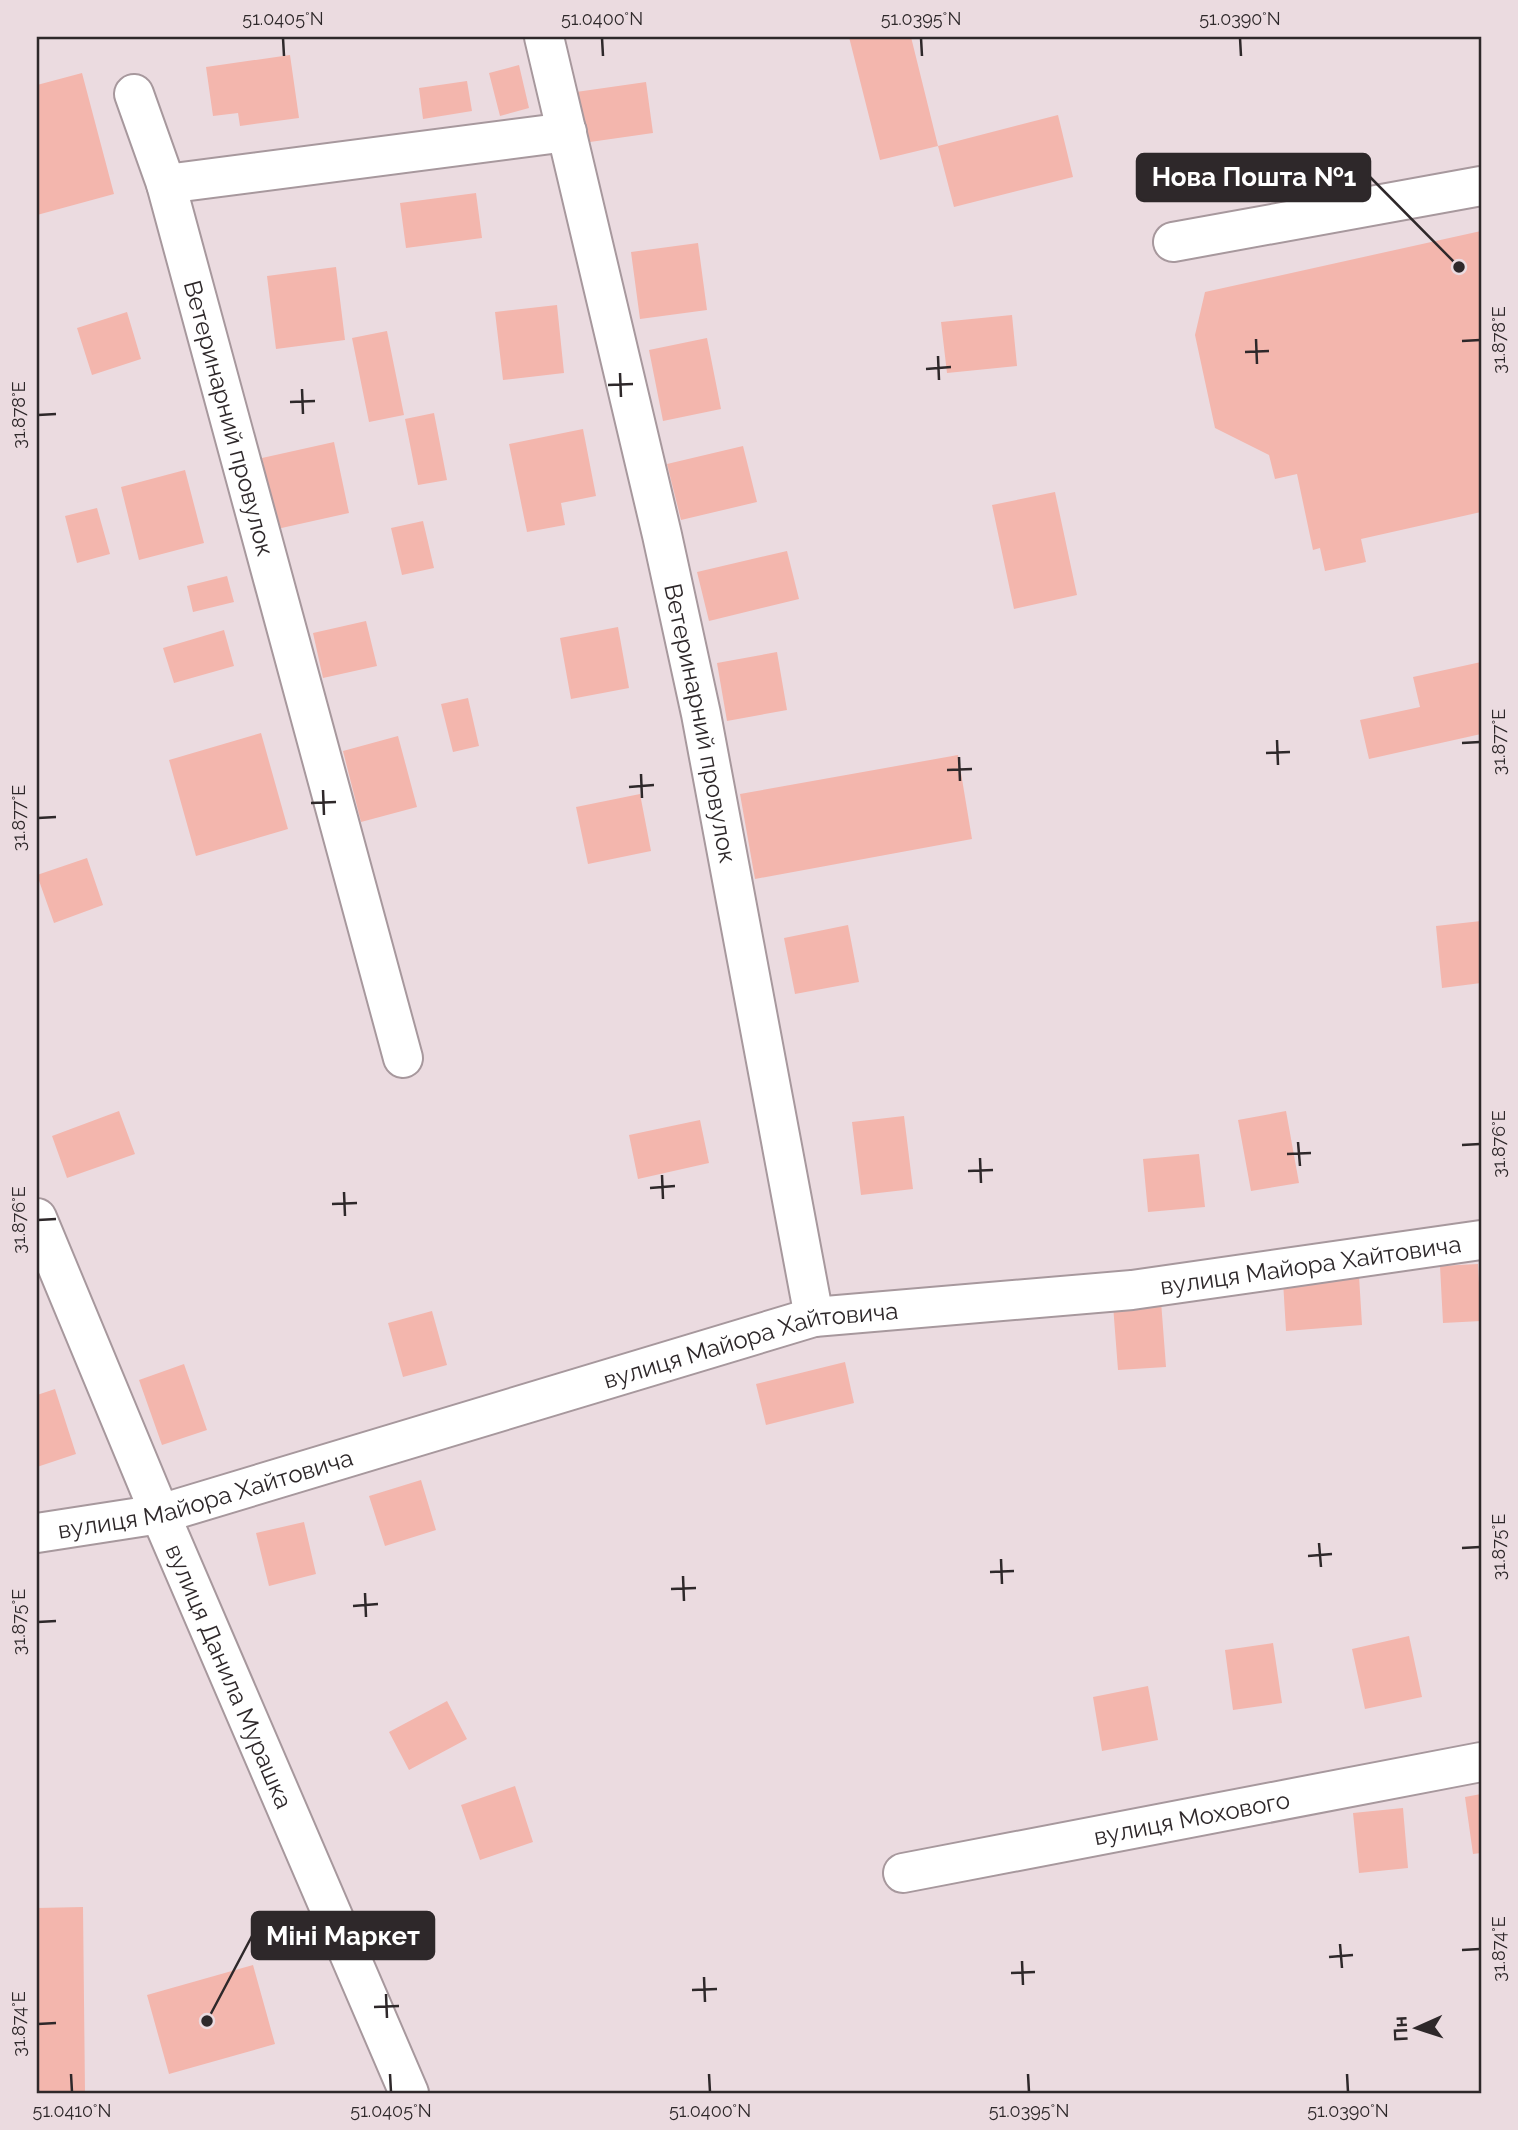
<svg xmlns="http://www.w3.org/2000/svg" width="1518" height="2130" viewBox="0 0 1518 2130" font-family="Raleway,sans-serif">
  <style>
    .building { fill: #f3b6ad }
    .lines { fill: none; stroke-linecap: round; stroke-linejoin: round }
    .minor-casing { stroke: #a7989d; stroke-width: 42 }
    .minor { stroke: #fff; stroke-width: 38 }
    .ticks { fill: none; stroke: #2e282a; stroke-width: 2.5 }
    .labels { text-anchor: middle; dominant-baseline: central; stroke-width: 5; stroke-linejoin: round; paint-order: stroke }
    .street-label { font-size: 24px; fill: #2e282a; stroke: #ebdbe0 }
    .leader { fill: none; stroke: #2e282a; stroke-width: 2.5 }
    .callout-dot { fill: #2e282a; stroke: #ebdbe0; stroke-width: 2.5 }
    .callout { fill: #2e282a; stroke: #2e282a; stroke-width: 2.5 }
    .callout-label { font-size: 26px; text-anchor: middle; font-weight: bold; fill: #fff }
    .neatline { fill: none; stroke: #2e282a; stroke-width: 2.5 }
    .ticks-label { font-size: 18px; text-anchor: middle; fill: #2e282a }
  </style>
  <rect width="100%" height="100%" fill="#ebdbe0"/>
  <path class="building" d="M849,37H911L938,146L880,160Z
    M290,55L299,118L240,126L238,113L213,116L206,67Z
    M519,65L529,108L500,116L489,73Z
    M82,73L114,194L37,215V85Z
    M467,81L472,111L423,119L419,88Z
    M646,82L653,133L583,143L576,92Z
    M1058,115L1073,177L954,207L938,146Z
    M476,193L482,238L406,248L400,203Z
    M1481,231V512L1361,539L1366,562L1325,571L1320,548L1313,550L1297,474L1275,479L1269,455L1215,428L1195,335L1205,292Z
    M698,243L707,310L640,319L631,252Z
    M336,267L345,340L276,349L267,276Z
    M557,305L564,373L503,380L495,312Z
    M127,312L141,359L92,375L77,328Z
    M1012,315L1017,366L947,373L941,322Z
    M387,331L404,415L369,422L352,338Z
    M707,338L721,409L663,421L649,350Z
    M434,413L447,480L418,485L405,419Z
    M583,429L596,496L561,503L565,525L527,532L509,444Z
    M334,442L349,513L277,529L262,458Z
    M743,446L757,502L681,520L667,464Z
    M185,470L204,543L139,560L121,487Z
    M1055,492L1077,595L1014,609L992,505Z
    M97,508L110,554L77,563L65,516Z
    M423,521L434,568L402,575L391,528Z
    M787,551L799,599L709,621L697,572Z
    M227,576L234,602L193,612L187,586Z
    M366,621L377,666L323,678L313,633Z
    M618,627L629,688L571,699L560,638Z
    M224,630L234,666L174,683L163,648Z
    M777,652L787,710L727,721L717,663Z
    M1481,662V734L1369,759L1360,720L1420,707L1413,677Z
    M468,698L479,746L453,752L441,704Z
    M261,733L288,829L196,856L169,760Z
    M398,736L417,807L361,822L343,751Z
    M958,755L972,839L755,879L740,794Z
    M640,794L651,851L588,864L576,807Z
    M87,858L103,905L54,923L37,875Z
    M1481,921V983L1442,988L1436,926Z
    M848,925L859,982L795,994L784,938Z
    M119,1111L135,1154L67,1178L52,1136Z
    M1286,1111L1299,1183L1251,1191L1238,1120Z
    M904,1116L913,1189L861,1195L852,1122Z
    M700,1120L709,1163L638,1179L629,1135Z
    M1199,1154L1205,1207L1148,1212L1143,1159Z
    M1478,1264L1481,1321L1443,1323L1440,1266Z
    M1359,1276L1362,1325L1286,1331L1283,1281Z
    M1161,1301L1166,1367L1118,1370L1113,1305Z
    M432,1311L447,1365L403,1377L388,1323Z
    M845,1362L854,1403L766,1425L756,1384Z
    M184,1364L207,1430L162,1445L139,1380Z
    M55,1389L76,1454L37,1467V1395Z
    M421,1480L436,1530L385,1546L369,1496Z
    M304,1522L316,1574L269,1586L256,1533Z
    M1409,1636L1422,1697L1365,1709L1352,1649Z
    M1273,1643L1282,1703L1233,1710L1225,1650Z
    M1148,1686L1158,1740L1102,1751L1093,1697Z
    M447,1701L467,1739L409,1770L389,1732Z
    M515,1786L533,1842L480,1860L461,1805Z
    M1481,1794V1853L1473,1854L1465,1797Z
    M1403,1808L1408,1868L1359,1873L1353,1813Z
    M83,1907L85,2093H37V1908Z
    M253,1965L275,2044L169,2074L147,1995Z"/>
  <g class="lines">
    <defs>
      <g id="minor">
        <path id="s1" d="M544,37L662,535L701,714L814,1317"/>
        <path id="s2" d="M134,94L166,184L403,1058"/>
        <path d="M166,184L567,132"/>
        <path d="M1173,242L1481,186"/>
        <path id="s3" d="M37,1218L160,1514L409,2093"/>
        <path id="s4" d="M37,1533L160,1514L814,1317L1132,1290L1481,1240"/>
        <path id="s5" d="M903,1873L1481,1762"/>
      </g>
    </defs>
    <use href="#minor" class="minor-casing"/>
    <use href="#minor" class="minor"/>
  </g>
  <path class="ticks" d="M283,38L284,56M602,38L603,56M921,38L922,56M1240,38L1241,56M1256,339L1257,364M1462,341L1480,340M1245,352L1269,351M938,356L939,380M926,369L951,367M620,373L621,397M608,385L633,384M302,389L303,414M290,402L315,401M38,415L56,414M1277,740L1278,765M1462,743L1480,742M1266,753L1290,752M959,757L960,781M947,770L972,769M641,774L642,798M629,787L654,785M323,790L324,815M311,803L336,802M38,818L56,817M1298,1142L1300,1166M1462,1145L1480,1144M1287,1154L1311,1153M980,1158L981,1183M968,1171L993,1170M662,1175L663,1199M650,1188L675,1186M344,1192L345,1216M332,1204L357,1203M38,1220L56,1219M1319,1543L1321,1567M1462,1548L1480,1547M1308,1556L1332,1554M1001,1559L1002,1584M990,1572L1014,1571M683,1576L684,1601M671,1589L696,1588M365,1593L366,1617M353,1606L378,1604M38,1622L56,1621M1340,1944L1342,1968M1462,1950L1480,1949M1329,1957L1353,1955M1022,1961L1023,1985M1011,1973L1035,1972M704,1977L705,2002M692,1990L717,1989M386,1994L387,2018M374,2007L399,2006M38,2024L56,2023M71,2074L72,2092M390,2074L391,2092M709,2074L710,2092M1028,2074L1029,2092M1347,2074L1348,2092"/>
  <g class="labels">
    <g class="street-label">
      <text stroke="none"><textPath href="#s2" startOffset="338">Ветеринарний провулок</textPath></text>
      <text stroke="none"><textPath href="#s1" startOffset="704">Ветеринарний провулок</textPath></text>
      <text stroke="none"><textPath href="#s4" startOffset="1307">вулиця Майора Хайтовича</textPath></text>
      <text stroke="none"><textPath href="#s4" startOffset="740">вулиця Майора Хайтовича</textPath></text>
      <text stroke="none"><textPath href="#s4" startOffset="173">вулиця Майора Хайтовича</textPath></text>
      <text stroke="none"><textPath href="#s3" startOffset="497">вулиця Данила Мурашка</textPath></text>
      <text stroke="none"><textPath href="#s5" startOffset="294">вулиця Мохового</textPath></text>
    </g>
  </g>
  <path class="leader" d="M1459 267L1370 177M207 2021L252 1936"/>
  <g class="callout-dot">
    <circle cx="1459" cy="267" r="7"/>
    <circle cx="207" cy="2021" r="7"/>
  </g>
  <g class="callout">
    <rect x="1137" y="154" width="233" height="47" rx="7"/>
    <rect x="252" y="1912" width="182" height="47" rx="7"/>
  </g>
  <g class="callout-label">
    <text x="1254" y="186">Нова Пошта №1</text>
    <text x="343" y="1945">Міні Маркет</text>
  </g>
  <rect width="1518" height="2130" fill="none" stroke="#ebdbe0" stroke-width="77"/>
  <g transform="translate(1417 2028) rotate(267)" stroke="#ebdbe0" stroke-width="5" paint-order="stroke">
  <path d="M0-5L12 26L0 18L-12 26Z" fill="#2e282a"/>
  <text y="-10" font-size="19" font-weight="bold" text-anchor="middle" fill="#2e282a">Пн</text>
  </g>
  <rect x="38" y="38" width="1442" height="2054" class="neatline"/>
  <g class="ticks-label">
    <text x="283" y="25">51.0405°N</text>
    <text x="602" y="25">51.0400°N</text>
    <text x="921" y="25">51.0395°N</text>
    <text x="1240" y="25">51.0390°N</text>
    <text transform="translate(1499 340) rotate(-90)" y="6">31.878°E</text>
    <text transform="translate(19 415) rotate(-90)" y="6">31.878°E</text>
    <text transform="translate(1499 742) rotate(-90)" y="6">31.877°E</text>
    <text transform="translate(19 818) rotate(-90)" y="6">31.877°E</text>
    <text transform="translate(1499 1144) rotate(-90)" y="6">31.876°E</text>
    <text transform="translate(19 1220) rotate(-90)" y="6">31.876°E</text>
    <text transform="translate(1499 1547) rotate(-90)" y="6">31.875°E</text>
    <text transform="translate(19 1622) rotate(-90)" y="6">31.875°E</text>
    <text transform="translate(1499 1949) rotate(-90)" y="6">31.874°E</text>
    <text transform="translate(19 2024) rotate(-90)" y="6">31.874°E</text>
    <text x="72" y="2117">51.0410°N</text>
    <text x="391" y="2117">51.0405°N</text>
    <text x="710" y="2117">51.0400°N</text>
    <text x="1029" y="2117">51.0395°N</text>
    <text x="1348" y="2117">51.0390°N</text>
  </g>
</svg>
